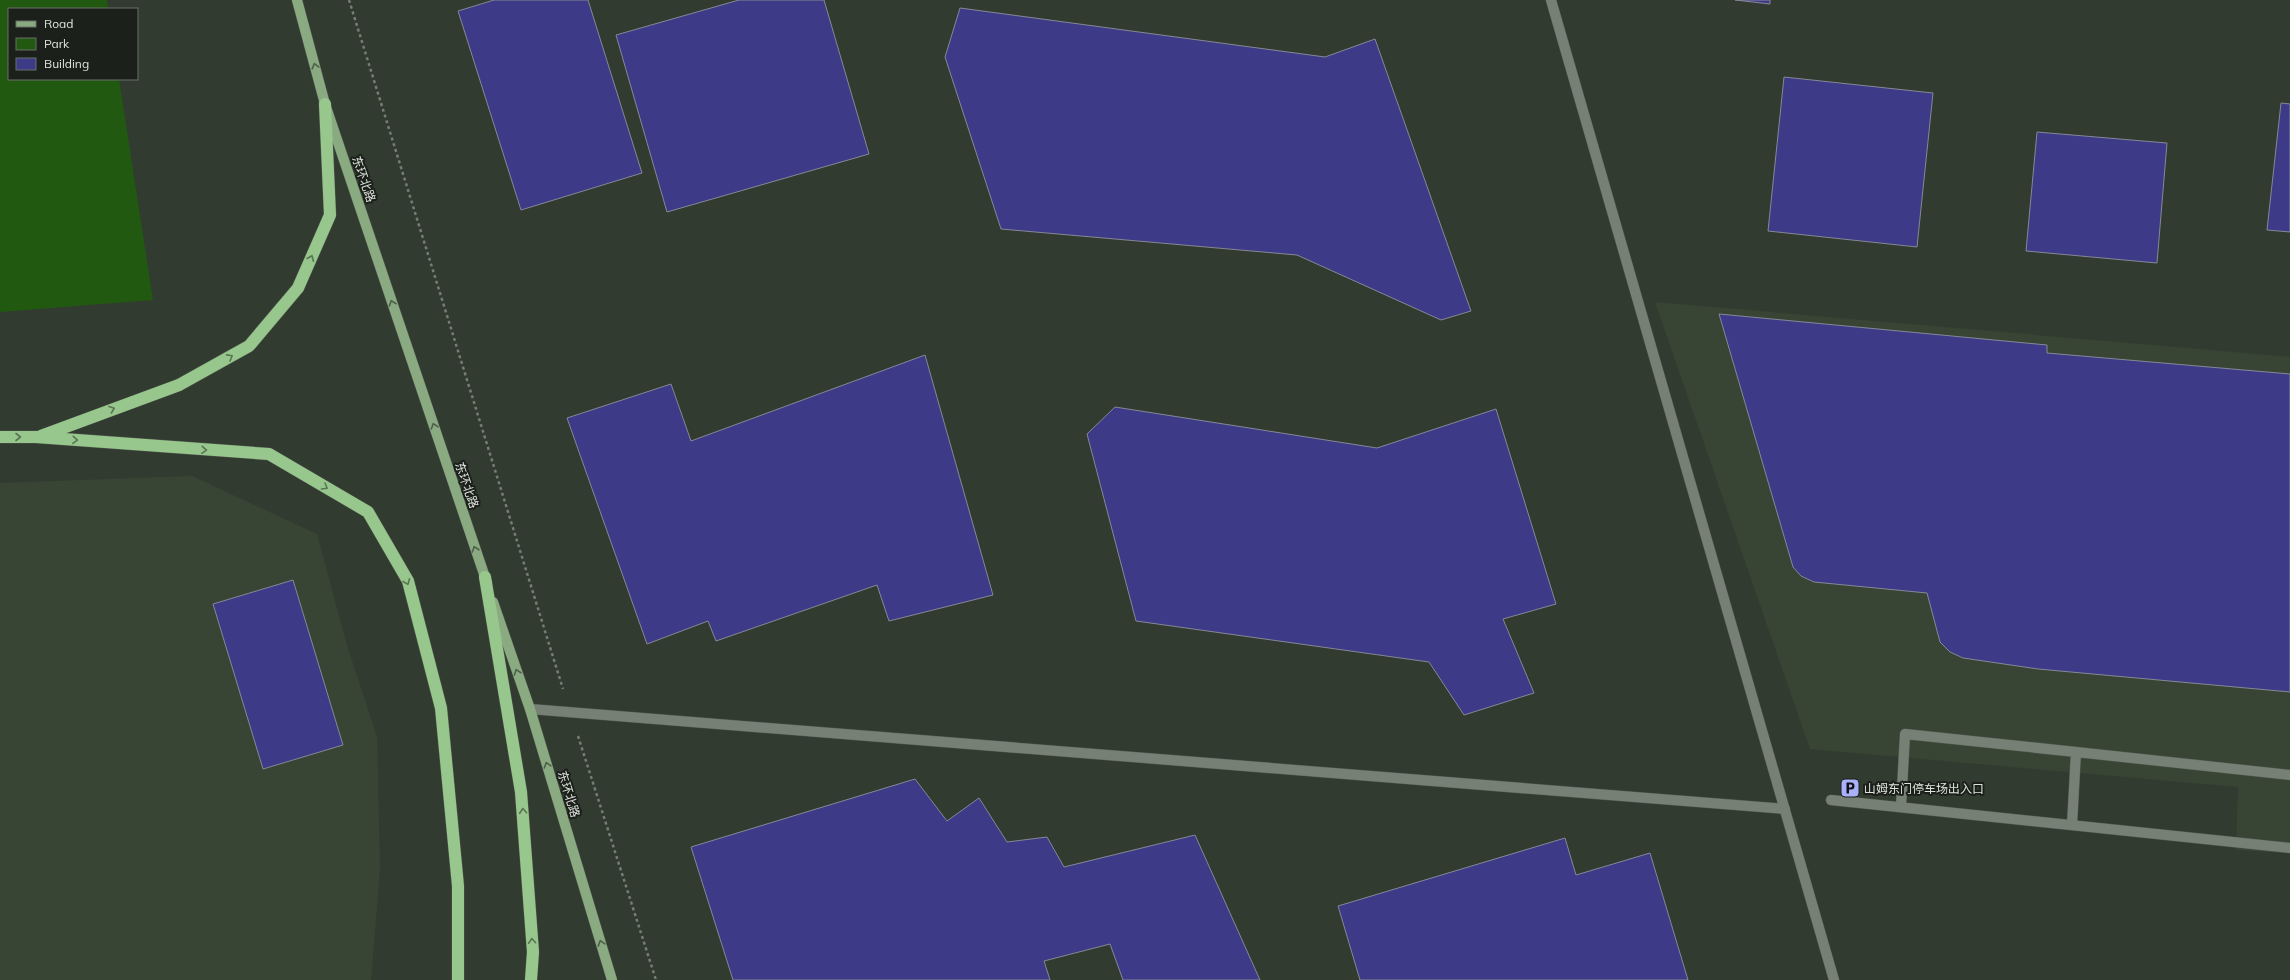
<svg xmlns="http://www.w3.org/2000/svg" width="2290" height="980" viewBox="0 0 2290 980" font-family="Mulish,'Noto Sans SC',sans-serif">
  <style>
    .built { fill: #384535 }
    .green { fill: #215910 }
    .building { fill: #3d3b88; stroke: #868896 }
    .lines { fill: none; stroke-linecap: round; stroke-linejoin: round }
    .minor-casing { stroke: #50584f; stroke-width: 11 }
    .major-casing { stroke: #50584f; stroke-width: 11 }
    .highway-casing { stroke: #50584f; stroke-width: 13 }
    .path { stroke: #757d74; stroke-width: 2.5; stroke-dasharray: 3 3; stroke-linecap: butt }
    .minor { stroke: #768074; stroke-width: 10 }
    .major { stroke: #8aab82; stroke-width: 10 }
    .highway { stroke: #97c78c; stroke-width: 12 }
    .oneway { stroke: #4e5f49 }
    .oneway2 { stroke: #5a7454 }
    .labels { text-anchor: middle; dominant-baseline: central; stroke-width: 4; stroke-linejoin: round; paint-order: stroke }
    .street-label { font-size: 12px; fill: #dde3dc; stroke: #1c201b }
    .poi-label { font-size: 12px; fill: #dde3dc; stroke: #1c201b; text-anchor: start }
  </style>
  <rect width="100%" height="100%" fill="#323b30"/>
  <path class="built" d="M1655,302L2290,357V853L2236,850L2238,787L1810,749Z
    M192,476L317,534L346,642L377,737L380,868L371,980H0V483Z"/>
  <path class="green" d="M0,0H107L108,9H9V79H119L153,300L0,312Z"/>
  <path class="building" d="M494,0H588L642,173L521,210L458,11Z
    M739,0H824L869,154L667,212L616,35Z
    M1735,0H1770V4Z
    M960,8L1325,57L1375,39L1471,311L1441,320L1297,255L1001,229L945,57Z
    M1784,77L1933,93L1917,247L1768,231Z
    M2281,103L2290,104V232L2267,230Z
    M2037,132L2167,143L2157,263L2026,251Z
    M1719,314L2047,345V353L2290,374V692L2038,669L1963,658L1950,652L1940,642L1927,593L1814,582L1801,576L1793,567Z
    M925,355L993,595L889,621L877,585L716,641L708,621L647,644L567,418L671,384L691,441Z
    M1115,407L1377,448L1496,409L1556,604L1503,619L1534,693L1464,715L1429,662L1136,621L1087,434Z
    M293,580L343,745L263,769L213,604Z
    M915,779L947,821L979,798L1007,842L1047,837L1064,867L1195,835L1260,980H1123L1110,944L1044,961L1050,980H733L691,847Z
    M1565,838L1576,875L1650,853L1688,980H1360L1338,906Z"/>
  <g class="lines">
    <defs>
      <path id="minor" d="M1551,0L1834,980
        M530,709L1785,809
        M1831,800L2290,848
        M1901,807L1905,734L2076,752
        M2072,825L2076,752L2290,775"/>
      <path id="major" d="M297,0L325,104L487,583
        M493,602L530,709L612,980"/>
      <path id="highway" d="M41,436L179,385L249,346L298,288L330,215L325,104
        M0,437H36L269,454L368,512L408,581L441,708L458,886V980
        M485,577L521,792L533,952L531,980"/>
    </defs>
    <use href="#minor" class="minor-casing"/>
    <use href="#major" class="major-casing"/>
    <use href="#highway" class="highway-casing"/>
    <path class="path" d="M349,0L563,689
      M578,736L656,980"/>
    <use href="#minor" class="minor"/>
    <use href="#major" class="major"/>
    <use href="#highway" class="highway"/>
  </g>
  <defs><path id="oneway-chevron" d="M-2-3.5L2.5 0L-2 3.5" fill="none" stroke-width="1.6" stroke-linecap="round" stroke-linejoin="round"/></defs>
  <g class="oneway">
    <use href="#oneway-chevron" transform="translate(315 66) rotate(-105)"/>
    <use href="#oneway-chevron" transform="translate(392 303) rotate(-109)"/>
    <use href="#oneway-chevron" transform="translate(434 426) rotate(-109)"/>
    <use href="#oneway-chevron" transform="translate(475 549) rotate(-109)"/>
    <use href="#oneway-chevron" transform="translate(517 672) rotate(-109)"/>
    <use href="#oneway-chevron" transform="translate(547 765) rotate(-107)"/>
    <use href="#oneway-chevron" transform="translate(601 943) rotate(-107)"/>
  </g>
  <g class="oneway2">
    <use href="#oneway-chevron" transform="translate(311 258) rotate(-67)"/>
    <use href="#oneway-chevron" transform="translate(230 357) rotate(-29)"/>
    <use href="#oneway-chevron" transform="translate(112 409) rotate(-20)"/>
    <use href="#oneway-chevron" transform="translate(18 437)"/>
    <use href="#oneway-chevron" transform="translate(75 440) rotate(4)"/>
    <use href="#oneway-chevron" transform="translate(204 450) rotate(4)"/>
    <use href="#oneway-chevron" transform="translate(325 487) rotate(30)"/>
    <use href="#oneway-chevron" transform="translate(407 582) rotate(68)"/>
    <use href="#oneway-chevron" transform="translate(523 811) rotate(-94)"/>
    <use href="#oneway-chevron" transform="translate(532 941) rotate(-94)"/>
  </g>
  <defs>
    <symbol id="parking-square" viewBox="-11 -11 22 22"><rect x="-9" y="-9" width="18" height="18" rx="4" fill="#a9b0fc" stroke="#1c201b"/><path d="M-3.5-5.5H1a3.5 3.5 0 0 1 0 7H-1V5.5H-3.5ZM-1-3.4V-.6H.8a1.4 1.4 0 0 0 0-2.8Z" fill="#111"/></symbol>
  </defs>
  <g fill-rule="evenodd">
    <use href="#parking-square" x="1839" y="777" width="22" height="22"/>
  </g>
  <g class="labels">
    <g class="street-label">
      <text transform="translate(364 179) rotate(71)">东环北路</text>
      <text transform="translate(467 485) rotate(71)">东环北路</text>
      <text transform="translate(569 794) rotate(73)">东环北路</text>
    </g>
    <g class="poi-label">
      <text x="1864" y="788">山姆东门停车场出入口</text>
    </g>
  </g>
  <rect x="8" y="8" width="130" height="72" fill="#1c201b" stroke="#696e68"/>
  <rect x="16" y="21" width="20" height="6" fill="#8aab82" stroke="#696e68"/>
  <text x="44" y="28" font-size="12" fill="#dde3dc">Road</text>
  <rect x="16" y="38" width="20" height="12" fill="#215910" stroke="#696e68"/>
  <text x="44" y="48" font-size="12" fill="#dde3dc">Park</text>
  <rect x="16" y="58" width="20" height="12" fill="#3d3b88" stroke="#696e68"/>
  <text x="44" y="68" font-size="12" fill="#dde3dc">Building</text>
</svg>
